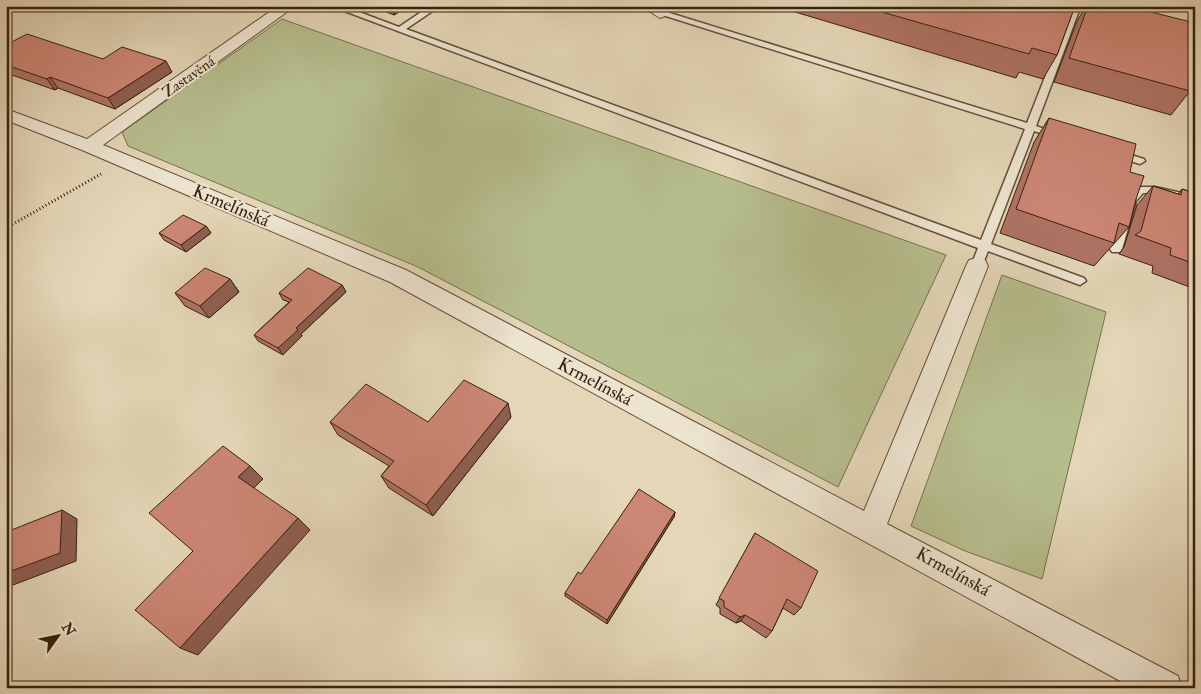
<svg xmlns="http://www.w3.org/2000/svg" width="1201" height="694" viewBox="0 0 1201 694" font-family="'IM FELL Double Pica',serif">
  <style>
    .green { fill: #b6bd8d; stroke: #78704c }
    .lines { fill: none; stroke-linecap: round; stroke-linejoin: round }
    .lane-casing { stroke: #644f37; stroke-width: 3 }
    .street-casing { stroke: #644f37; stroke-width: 2 }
    .path { stroke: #39220c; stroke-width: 3; stroke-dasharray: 1 2.5; stroke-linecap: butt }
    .lane { fill: #ede4d0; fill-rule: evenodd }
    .street { fill: #ede4d0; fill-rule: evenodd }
    .wall { fill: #af7364; stroke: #39220c }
    .shaded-wall { fill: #8f5e51; stroke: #39220c }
    .building { fill: #cc8674; stroke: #39220c }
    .labels { text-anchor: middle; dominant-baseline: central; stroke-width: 4.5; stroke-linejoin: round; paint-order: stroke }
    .far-street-label { font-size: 15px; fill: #39220c; stroke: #ede4d0 }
    .street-label { font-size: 18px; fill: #39220c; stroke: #ede4d0 }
  </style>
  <rect width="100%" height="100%" fill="#e4d6b7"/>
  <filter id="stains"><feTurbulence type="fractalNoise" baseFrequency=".004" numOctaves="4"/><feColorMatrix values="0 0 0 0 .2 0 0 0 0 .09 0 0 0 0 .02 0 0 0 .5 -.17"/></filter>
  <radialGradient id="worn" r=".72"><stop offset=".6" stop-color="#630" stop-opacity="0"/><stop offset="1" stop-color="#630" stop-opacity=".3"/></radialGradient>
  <path class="green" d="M282,19L946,255L838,487L418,267L128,146L122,132Z
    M1002,275L1106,312L1042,579L965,551L911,526Z"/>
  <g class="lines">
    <defs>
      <path id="lane" d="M331,6H343L399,27L430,6H440L406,29L981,240L1025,129L634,6H647L1027,123L1072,8L1079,6L1080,8L1036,126L1061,135L1056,138L1034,131L991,244L1084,278L1086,281L1080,285L988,251L981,269H973L971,266L978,248Z
        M1118,151L1144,159L1145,161L1140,164L1115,156L1113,154Z
        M1140,187H1155L1195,196V203L1155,193H1143L1136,201L1122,249L1120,252H1112L1110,249C1115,233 1123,192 1140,187Z"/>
      <path id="street" d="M278,6H295L103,145L406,270L864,511L966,266L969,260L977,258L985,260L988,266L887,524L1178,676L1182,688H1133L390,282L82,150L6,120V109L87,139Z
        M658,6H674L665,16L660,18L652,13Z"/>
    </defs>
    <use href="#lane" class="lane-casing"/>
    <use href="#street" class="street-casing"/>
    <path class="path" d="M6,228L101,174"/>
    <use href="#lane" class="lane"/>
    <use href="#street" class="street"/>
  </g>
  <path class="wall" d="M371,6H408L394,15Z
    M775,6H1075L1057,55L1043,79L1019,72L1016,78Z
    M1086,6H1127L1190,91L1171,115L1054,82L1077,21Z
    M6,45L103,59L172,72L115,109L58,88L55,90L9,74L6,70Z
    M1049,118L1130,172L1136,199L1129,227L1094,266L1000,233L1034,142Z
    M1153,186L1178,194L1182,189L1195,193V289L1152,273L1153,266L1119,254L1124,247L1137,205Z
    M206,226L211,233L186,252L164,240L159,233Z
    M230,279L239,292L209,318L185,306L175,293Z
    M342,285L346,292L301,334L302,336L283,355L258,341L254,335L289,302L283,300L279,293Z
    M511,417L433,516L389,488L381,476L389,466L338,435L330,422H428Z
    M675,512L674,517L607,624L565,596V593L581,574Z
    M755,533L801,608L794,615L783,608L772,631L766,638L741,621L736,623L720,614V608L716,605Z"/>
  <path class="shaded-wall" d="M392,6H408L394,15Z
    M166,61L172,72L115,109L108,98Z
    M50,77L58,88L55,90L47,79Z
    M206,226L211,233L186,252L181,245Z
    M230,279L239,292L209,318L200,306Z
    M342,285L346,292L301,334L302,336L283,355L278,348L296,328Z
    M508,403L511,417L433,516L426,505Z
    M250,466L263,479L252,490L238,477Z
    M62,510L77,519L76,561L13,585L6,582V573Z
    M675,512L674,517L607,624V620Z
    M298,518L310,530L198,655L180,648Z
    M745,615L741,621L736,623L740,617Z"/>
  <path class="building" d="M861,6H1075L1057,55L1032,48L1029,54Z
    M1088,6H1127L1195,23V63L1190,91L1069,58Z
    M27,34L103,59L122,47L166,61L108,98L50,77L47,79L6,65V45Z
    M1049,118L1136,144L1130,172L1144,176L1136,199L1129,227L1119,223L1114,243L1016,209Z
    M1153,186L1181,195L1182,189L1195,193V264L1170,255L1171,248L1135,235L1141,231Z
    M183,215L206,226L181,245L159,233Z
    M205,268L230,279L200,306L175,293Z
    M308,268L342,285L296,328L298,330L278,348L254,335L292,300L279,293Z
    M464,380L508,403L426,505L381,476L394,461L330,422L366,384L428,422Z
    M223,446L250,466L238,477L298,518L180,648L135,610L193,551L149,513Z
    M639,489L675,512L607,620L565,593L578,572L581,574Z
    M62,510L60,553L6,573V529L9,531Z
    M755,533L818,571L801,608L787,599L772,631L745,615L740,617L724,607V601L719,598Z"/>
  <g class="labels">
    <g class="far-street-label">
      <text transform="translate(189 77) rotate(-35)">Zastavěná</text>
    </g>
    <g class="street-label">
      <text transform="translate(231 206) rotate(23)">Krmelínská</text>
      <text transform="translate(595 382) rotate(28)">Krmelínská</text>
      <text transform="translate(953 572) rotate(29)">Krmelínská</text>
    </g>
  </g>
  <rect width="1201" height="694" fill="none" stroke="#e4d6b7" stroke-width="25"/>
  <rect x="8" y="8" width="1186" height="679" fill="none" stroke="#39220c" stroke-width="2.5"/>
  <rect x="12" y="12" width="1176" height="669" fill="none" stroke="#39220c"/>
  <g transform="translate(58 636) rotate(57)" stroke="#ede4d0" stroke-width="4" paint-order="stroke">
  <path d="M0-4L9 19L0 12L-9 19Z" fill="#39220c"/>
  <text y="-8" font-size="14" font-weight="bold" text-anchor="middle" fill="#39220c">N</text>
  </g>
  <rect width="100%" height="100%" filter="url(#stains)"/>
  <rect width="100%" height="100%" fill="url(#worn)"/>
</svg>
